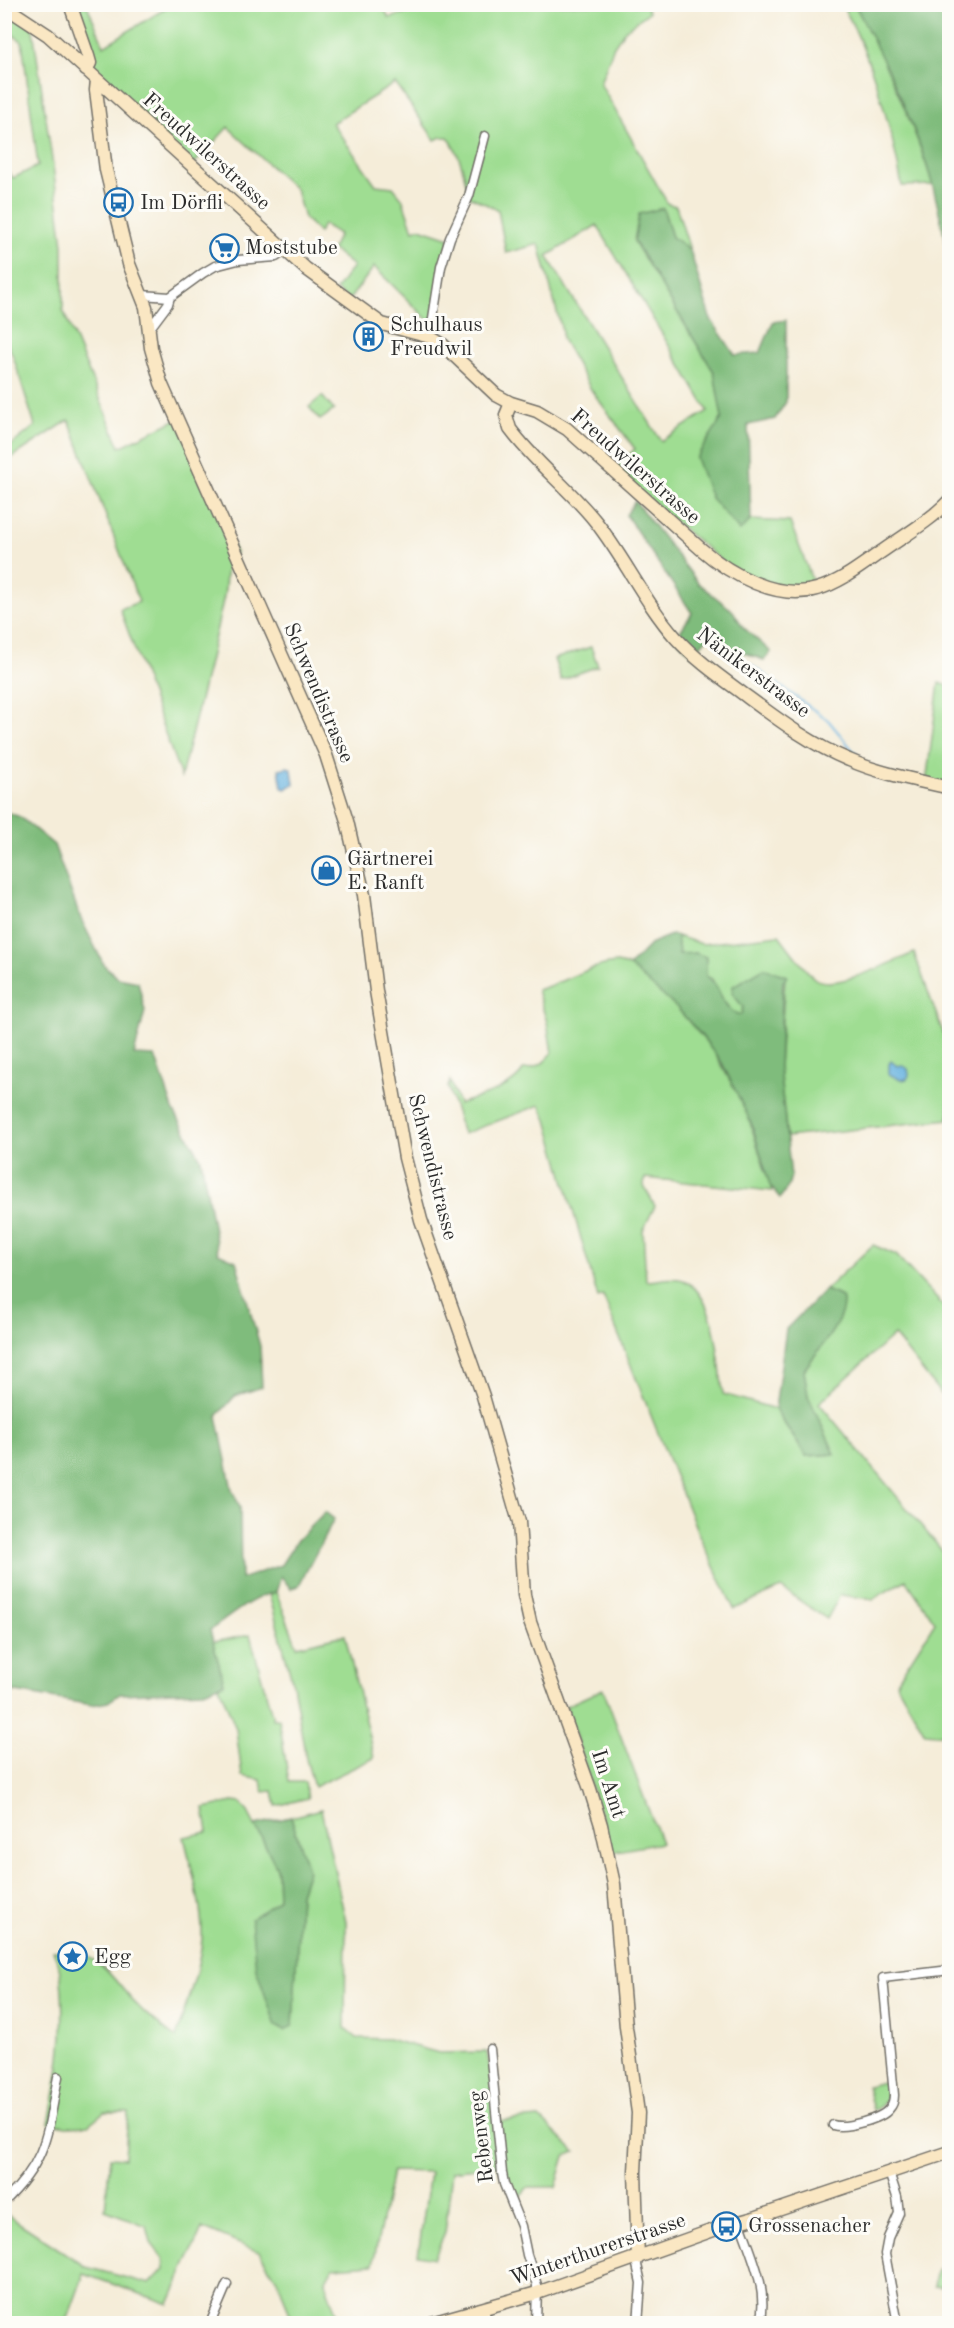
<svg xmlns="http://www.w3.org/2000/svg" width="954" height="2328" viewBox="0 0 954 2328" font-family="'Old Standard TT',serif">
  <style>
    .green { fill: #9fdd92; stroke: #65845e; stroke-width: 1.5; fill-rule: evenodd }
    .forest { fill: #7fbc7c; stroke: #557454; stroke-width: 1.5 }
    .water { fill: #67b3e0; stroke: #496f86; stroke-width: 1.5 }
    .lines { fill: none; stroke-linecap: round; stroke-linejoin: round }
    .stream { stroke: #67b3e0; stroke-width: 2 }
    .street-casing { stroke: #726f68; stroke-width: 11 }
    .secondary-casing { stroke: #726f68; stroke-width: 15 }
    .street { stroke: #fff; stroke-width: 8 }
    .secondary { stroke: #fae7c3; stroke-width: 12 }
    .labels { text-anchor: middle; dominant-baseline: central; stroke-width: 6; stroke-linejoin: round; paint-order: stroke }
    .street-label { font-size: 21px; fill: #2b2b2b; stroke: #fdfcf7 }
    .poi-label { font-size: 21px; fill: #2b2b2b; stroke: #fdfcf7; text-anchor: start }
  </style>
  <rect width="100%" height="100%" fill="#fdfcf7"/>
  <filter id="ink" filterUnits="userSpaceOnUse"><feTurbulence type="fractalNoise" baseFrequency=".0167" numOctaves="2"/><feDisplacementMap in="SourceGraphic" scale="12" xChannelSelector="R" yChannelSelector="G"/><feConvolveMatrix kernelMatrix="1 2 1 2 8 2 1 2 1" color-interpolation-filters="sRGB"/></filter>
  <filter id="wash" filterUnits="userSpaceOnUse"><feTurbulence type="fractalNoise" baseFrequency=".008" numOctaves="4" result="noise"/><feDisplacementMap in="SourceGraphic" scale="24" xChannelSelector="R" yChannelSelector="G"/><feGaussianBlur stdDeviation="1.35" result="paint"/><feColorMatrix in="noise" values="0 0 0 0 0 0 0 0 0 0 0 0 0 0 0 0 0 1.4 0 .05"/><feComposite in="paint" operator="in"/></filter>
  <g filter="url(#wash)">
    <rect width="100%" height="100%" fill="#f5edd9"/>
    <path class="green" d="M70,5H87L104,46L171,5H382L389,18L431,5H645L649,12L625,30L614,46L600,83L668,204L676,206L690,250L672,237L663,208L634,241L714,372L722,418L696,458L739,531L751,520L790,522L816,590L803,591L742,578L612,469L635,449L592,391L562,339V331L539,244L506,253L498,210L469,196C464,175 461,155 448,137H441L435,140L395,83L332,123L376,185L393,187L402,198L413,230L420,228L450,238L432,324L374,267L349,300L336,290L353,266L332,249L339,234L323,224L319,233L304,218L296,190L228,127L192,166L100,79L88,56ZM597,225L708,411L661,441L547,256Z
      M842,5H855C886,63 913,122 933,185L902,186C892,130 871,54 842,5Z
      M5,6L32,23L53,166L63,245V310L120,447L177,419L236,553C223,564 227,581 224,596C211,657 196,717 181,777L120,609L139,602L69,420L5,462V450L35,426L13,356L5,339L4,167L13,178L38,166L22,41L5,30Z
      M322,396L334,410L320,420L309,407Z
      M591,647L598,666L561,680L554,659Z
      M939,683L949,686V788L926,783Z
      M779,935C790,949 801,966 814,978C831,993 894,961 914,953L949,1049V1119L787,1137L779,1067L785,978L732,993L743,1006L741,1015L734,1013L721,999L712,979L706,976L696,953L679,955L677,936L702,944Z
      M617,963L629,966L653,986L678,1009L713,1050L746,1110L772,1191L645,1178L644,1186L655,1206L643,1230L646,1281C657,1281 676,1275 687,1282C717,1300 719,1362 723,1394L775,1409L806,1456L835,1454L808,1396L804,1370C816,1353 848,1317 842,1297L825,1290L873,1245L896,1255L949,1312V1404L894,1335L819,1403L949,1559V1735L925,1733L896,1683L935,1622L906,1580L873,1599L840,1595L827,1619L781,1588L734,1609L698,1533L603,1296L598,1298L547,1120L540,1105L463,1134L448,1087L450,1081L459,1104C480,1096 511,1090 524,1069C536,1069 545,1063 552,1053L547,1022L537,990C563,983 589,965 617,963Z
      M276,1592L297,1646L345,1635L374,1758L314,1787L306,1759L293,1684L269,1594Z
      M250,1635L273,1719H279L289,1782H305L308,1798L276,1806L273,1791L263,1792L261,1780L242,1776L236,1729L219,1686L224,1683L212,1642Z
      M603,1689L661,1843L612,1852L566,1706Z
      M232,1802L241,1803L248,1812L277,1868L278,1900L293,2025L300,1894L308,1870L291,1817L321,1809L346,1922L345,2028L357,2038L388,2039L439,2053L487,2052L500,2121L540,2118L575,2152L565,2156L556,2187H528L516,2201L497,2165L452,2171L445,2233L434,2258L418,2255L430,2172L392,2171L373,2264L333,2267L325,2282L340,2323H293L279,2283L259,2252L202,2228L169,2304L84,2274L66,2323H5L4,2213L86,2267L150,2284L164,2269L163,2258L151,2243L147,2226L105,2210L110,2157L125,2158L128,2112H104L88,2125L66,2126L49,2123C58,2077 65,2040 62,1992C61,1978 60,1964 53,1951C96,1948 108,1973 133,2001C146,2015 161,2027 176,2038C185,2006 200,1971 202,1938C203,1907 191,1867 184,1837L208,1832L204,1808Z
      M887,2081L886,2101L873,2110L867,2086Z
      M940,2261H949V2288L934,2286L937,2269L940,2268Z"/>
    <path class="forest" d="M855,5H949V259C942,226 936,192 925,160C907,106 881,55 855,5Z
      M663,208L672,237L690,250L710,318L735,355L760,353L773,322L786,320V402L775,419L748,425L751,520L740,531L711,498L696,458L722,418L714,372L634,241L639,214Z
      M635,501L699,584L733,611L743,627L771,652L764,660L723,645L710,635L692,655L676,638L692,613L626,515Z
      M9,813L20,817L54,845L81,919L104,965L118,978L138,982L145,1011L134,1055L155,1056L173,1109L201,1159L218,1253L236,1261L260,1346L262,1387L235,1396L217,1416L232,1490L240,1507L241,1579L281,1565L297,1540L325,1512L334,1519L299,1585L291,1589L281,1576L276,1592C251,1597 231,1616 210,1630L224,1683L204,1691L120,1694L108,1702L92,1705L5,1690L4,814Z
      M671,935L677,936L679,954L696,953L706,957V976C722,984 720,1011 741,1015L743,1007L732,993L733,986L764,968L787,976L783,982L779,1067L791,1176L788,1187L780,1198L770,1186L752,1125L722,1063L702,1036L678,1009L629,966L652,943Z
      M825,1290L842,1297C849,1318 816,1352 804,1370L808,1396L835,1454L806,1456L775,1409L786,1329Z
      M291,1817L308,1870L300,1894L293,2025L285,2031L276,2026L256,1969L251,1919L278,1900L277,1868L255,1825Z"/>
    <path class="water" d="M288,767L292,770L294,784L285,789L282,787L279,769Z
      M891,1061L897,1066L902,1065L908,1069L909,1075L907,1079L901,1080L889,1074V1064Z"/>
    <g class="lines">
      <path class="stream" d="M723,645L828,720L860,759"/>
    </g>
  </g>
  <g filter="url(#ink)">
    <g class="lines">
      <defs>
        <path id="street" d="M141,295L170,297
          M150,328L168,304L170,297L203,273L215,266L238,260L276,257L285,251
          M430,337L441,267L450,238L469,196L485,136
          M490,2049L502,2173L504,2184L521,2226L527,2255L537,2285L536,2324
          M833,2125C844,2129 882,2119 889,2109C893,2105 894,2101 894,2095L883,1978L950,1970
          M889,2172L897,2197L899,2213L888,2238L885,2254L898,2324
          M4,2202C48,2160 47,2133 58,2077
          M740,2222C751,2255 769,2289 760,2324
          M638,2258L637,2265L641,2283L638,2324
          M479,2308L483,2314L494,2324
          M210,2324L227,2284"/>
        <path id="secondary" d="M70,4L88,56L90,63L86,70
          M4,6L48,35L305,268L382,324L430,337L443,345L496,395L511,403L537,411L567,429L701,549C730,574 777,601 817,589C842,582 863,564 884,550C907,534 931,520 950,500
          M97,80L96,90L106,170L129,264L146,307L151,348L161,383L326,755L347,821L364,895L376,991L405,1158L421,1220L483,1396L519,1522L524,1595L530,1622L590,1789L601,1825L614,1884L626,2027L638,2113L635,2172L638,2258
          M511,403L506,415L510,429C535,463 570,489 596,522C625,559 645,603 676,638C695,659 719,676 742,693C776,718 810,744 849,760C881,774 916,780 950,788
          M428,2324L537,2293L722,2227L754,2218L950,2152"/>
      </defs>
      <use href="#street" class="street-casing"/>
      <use href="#secondary" class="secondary-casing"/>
      <use href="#street" class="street"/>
      <use href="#secondary" class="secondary"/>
    </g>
  </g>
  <defs>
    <symbol id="bus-ring" viewBox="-11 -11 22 22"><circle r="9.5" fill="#fdfcf7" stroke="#1f6fb2" stroke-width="1.5"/><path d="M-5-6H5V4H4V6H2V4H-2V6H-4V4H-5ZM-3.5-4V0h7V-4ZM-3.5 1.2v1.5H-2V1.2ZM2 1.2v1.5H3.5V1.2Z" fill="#1f6fb2"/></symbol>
    <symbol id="supermarket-ring" viewBox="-11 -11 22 22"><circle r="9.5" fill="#fdfcf7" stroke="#1f6fb2" stroke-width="1.5"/><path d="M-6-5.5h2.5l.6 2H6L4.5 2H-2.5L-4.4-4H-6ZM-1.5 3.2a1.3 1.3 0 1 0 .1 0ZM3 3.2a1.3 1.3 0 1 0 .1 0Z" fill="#1f6fb2"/></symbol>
    <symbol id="building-ring" viewBox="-11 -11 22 22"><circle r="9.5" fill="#fdfcf7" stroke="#1f6fb2" stroke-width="1.5"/><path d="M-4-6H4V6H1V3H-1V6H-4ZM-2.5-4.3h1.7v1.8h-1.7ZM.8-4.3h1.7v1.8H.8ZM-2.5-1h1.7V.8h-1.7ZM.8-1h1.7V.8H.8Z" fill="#1f6fb2"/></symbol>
    <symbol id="shop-ring" viewBox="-11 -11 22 22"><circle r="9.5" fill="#fdfcf7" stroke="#1f6fb2" stroke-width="1.5"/><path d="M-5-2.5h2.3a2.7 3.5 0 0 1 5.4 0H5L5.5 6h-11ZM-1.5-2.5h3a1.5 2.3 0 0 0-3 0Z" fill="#1f6fb2"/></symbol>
    <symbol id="sight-ring" viewBox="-11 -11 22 22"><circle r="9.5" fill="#fdfcf7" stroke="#1f6fb2" stroke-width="1.5"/><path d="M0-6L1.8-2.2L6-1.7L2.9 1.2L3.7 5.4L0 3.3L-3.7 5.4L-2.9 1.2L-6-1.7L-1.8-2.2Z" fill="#1f6fb2"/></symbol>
  </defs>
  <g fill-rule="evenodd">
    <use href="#bus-ring" x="102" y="186" width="33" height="33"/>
    <use href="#supermarket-ring" x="208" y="232" width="33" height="33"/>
    <use href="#building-ring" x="352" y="320" width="33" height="33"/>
    <use href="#shop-ring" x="310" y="854" width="33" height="33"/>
    <use href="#sight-ring" x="56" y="1940" width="33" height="33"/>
    <use href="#bus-ring" x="710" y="2210" width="33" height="33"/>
  </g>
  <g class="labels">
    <g class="street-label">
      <text transform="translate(206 152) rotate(42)">Freudwilerstrasse</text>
      <text transform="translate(635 467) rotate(41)">Freudwilerstrasse</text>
      <text transform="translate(753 673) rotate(37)">Nänikerstrasse</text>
      <text transform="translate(318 693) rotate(67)">Schwendistrasse</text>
      <text transform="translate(432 1167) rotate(76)">Schwendistrasse</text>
      <text transform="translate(608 1784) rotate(72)">Im Amt</text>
      <text transform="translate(482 2137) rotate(-97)">Rebenweg</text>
      <text transform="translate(598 2250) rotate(-19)">Winterthurerstrasse</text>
    </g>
    <g class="poi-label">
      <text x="140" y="203">Im Dörfli</text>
      <text x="245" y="248">Moststube</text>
      <text x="390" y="325">Schulhaus<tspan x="390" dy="24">Freudwil</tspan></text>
      <text x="347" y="859">Gärtnerei<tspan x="347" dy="24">E. Ranft</tspan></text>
      <text x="94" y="1957">Egg</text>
      <text x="748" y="2226">Grossenacher</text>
    </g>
  </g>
  <rect width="954" height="2328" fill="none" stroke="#fdfcf7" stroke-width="24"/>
</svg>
